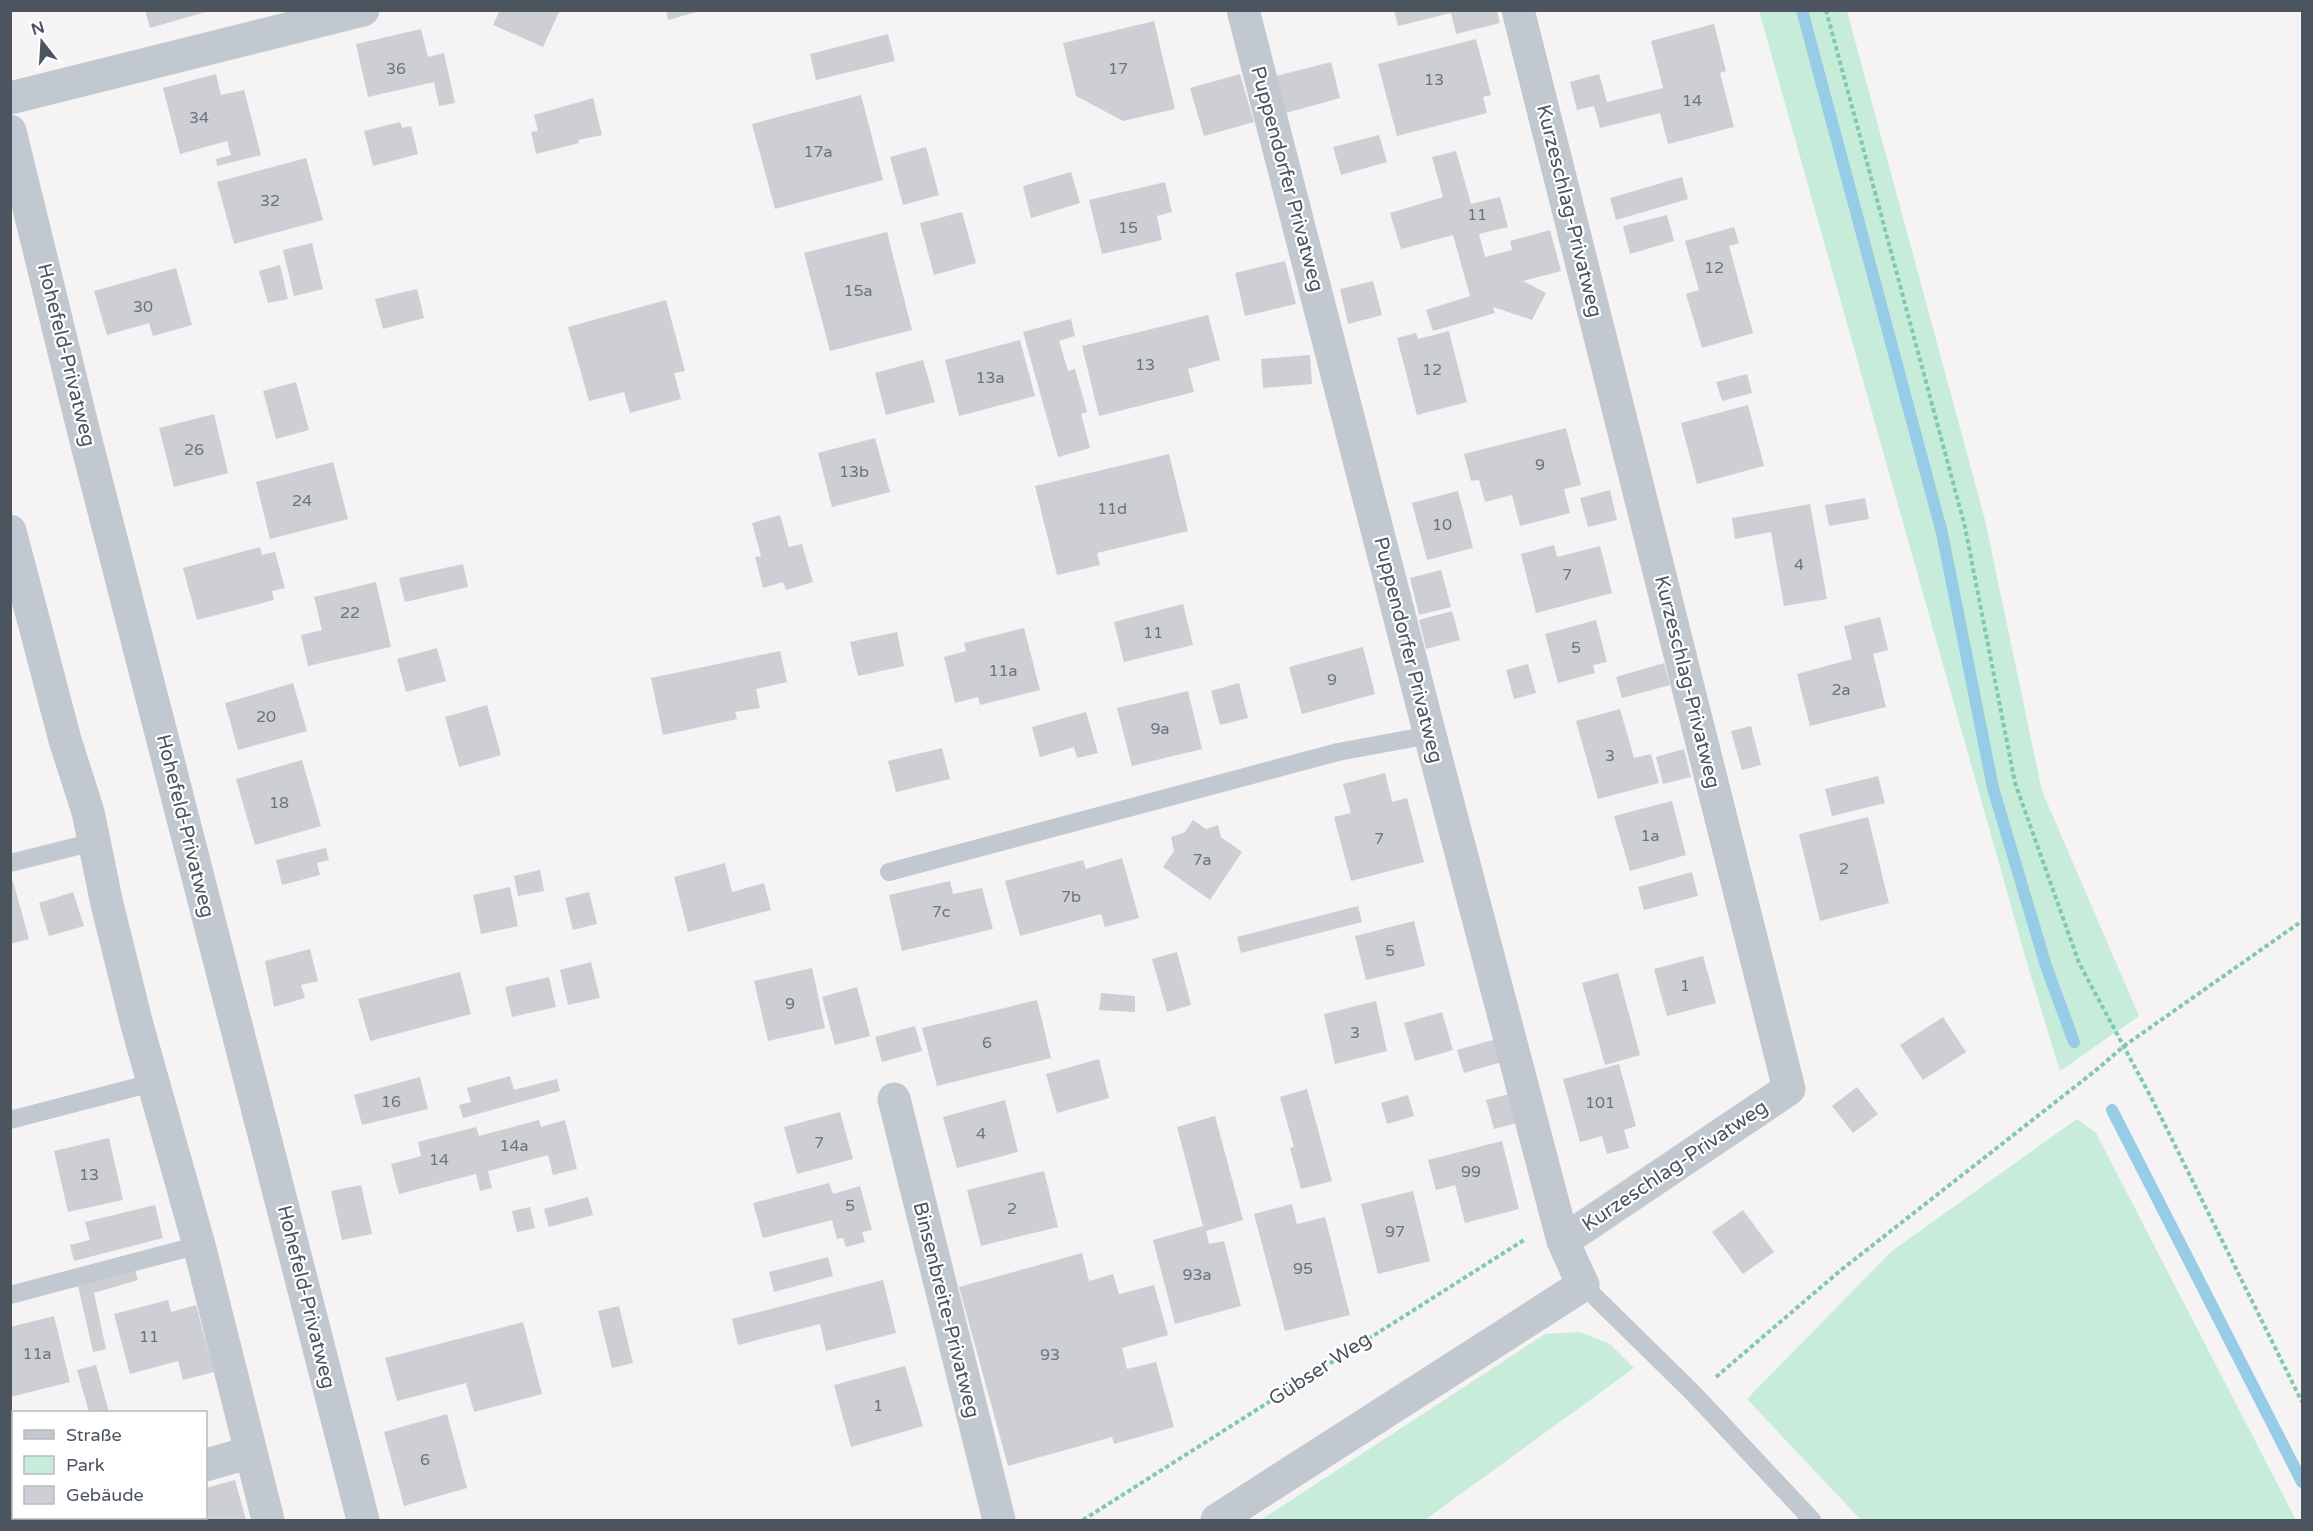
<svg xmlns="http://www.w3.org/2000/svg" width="2313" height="1531" viewBox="0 0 2313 1531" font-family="'Varela Round',sans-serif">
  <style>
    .green { fill: #c7edda }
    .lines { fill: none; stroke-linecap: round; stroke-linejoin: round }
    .stream { stroke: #97cce7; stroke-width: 12 }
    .building { fill: #cdcfd5 }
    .path { stroke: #81c9ae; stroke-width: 4; stroke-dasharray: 4.5 3; stroke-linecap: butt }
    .lane { stroke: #c2c8d0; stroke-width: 18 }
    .street { stroke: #c2c8d0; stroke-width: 33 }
    .labels { text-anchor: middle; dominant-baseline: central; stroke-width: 4.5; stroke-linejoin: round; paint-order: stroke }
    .number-label { font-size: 16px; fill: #6c737c }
    .street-label { font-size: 20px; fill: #4c545f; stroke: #fff }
  </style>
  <rect width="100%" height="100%" fill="#f5f3f3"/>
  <path class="green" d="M1759,11H1847L1985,520L2042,791L2139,1016L2060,1071L2029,970Z
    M2077,1119L2096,1133L2296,1520H1861L1747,1399L1892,1251Z
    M1580,1332L1610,1344L1634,1368L1425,1520H1261L1545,1334Z"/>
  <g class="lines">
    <path class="stream" d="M1802,10L1942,533L1993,788L2046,966L2074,1042
      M2112,1110L2302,1482"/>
  </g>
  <path class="building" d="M145,10H209V11L150,28Z
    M500,10H560L543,47L493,25Z
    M666,10H700V11L668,20Z
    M1394,10H1497L1500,23L1456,34L1451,13L1398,26Z
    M1154,21L1175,109L1123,121L1076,96L1063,43Z
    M1714,24L1726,71L1720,73L1734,127L1668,144L1660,113L1600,128L1594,106L1577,110L1570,82L1599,74L1607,102L1663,88L1651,41Z
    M421,29L428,57L444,53L455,103L439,106L434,82L368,97L356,44Z
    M888,34L895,61L816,80L810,54Z
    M1476,39L1491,95L1483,97L1487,113L1397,136L1378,64Z
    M1331,62L1340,98L1286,113L1276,76Z
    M216,74L221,95L244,90L261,155L217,166L216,159L231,155L227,141L180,154L163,88Z
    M1240,74L1254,122L1204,136L1190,88Z
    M861,95L883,180L775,209L752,124Z
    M593,98L602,135L578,140L579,143L536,154L531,132L538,131L534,115Z
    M400,122L402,128L411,126L418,154L373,166L364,131Z
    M1379,135L1387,162L1341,175L1333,147Z
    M926,147L939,195L903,205L890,157Z
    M1456,151L1471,204L1500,197L1508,227L1479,234L1485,257L1512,250L1510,241L1550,230L1561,271L1523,281L1546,293L1532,320L1493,307L1495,313L1433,331L1426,310L1470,296L1453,235L1401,249L1390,213L1443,197L1432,157Z
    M306,158L323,220L234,244L217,182Z
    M1071,172L1080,203L1031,218L1023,186Z
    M1682,177L1688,199L1616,220L1610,198Z
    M1165,182L1172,212L1157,216L1162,240L1102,254L1089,200Z
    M962,212L976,263L934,275L920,223Z
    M1667,215L1674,241L1630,254L1623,226Z
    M1734,227L1739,243L1729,246L1753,333L1702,348L1686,294L1699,290L1685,241Z
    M887,232L912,330L830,351L804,253Z
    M312,243L323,289L294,296L283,250Z
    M1285,261L1296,304L1245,316L1235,273Z
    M280,265L288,299L268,303L259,271Z
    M176,268L192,325L153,336L149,323L107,335L94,291Z
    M1373,281L1382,315L1348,324L1340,289Z
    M417,289L424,318L383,329L375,299Z
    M666,300L685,371L674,373L681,399L630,413L624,392L589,401L568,327Z
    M1208,315L1220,360L1188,369L1194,392L1099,416L1082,346Z
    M1071,319L1075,336L1059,341L1068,371L1075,369L1087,412L1081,414L1090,448L1058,457L1023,332Z
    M1449,331L1467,402L1417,415L1397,338L1416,333L1418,339Z
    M1020,340L1035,396L959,416L945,360Z
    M1310,355L1312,384L1263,388L1261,359Z
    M923,360L935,402L886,415L875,373Z
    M1747,374L1752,393L1722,401L1716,382Z
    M296,382L309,430L276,439L263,391Z
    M1748,405L1764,466L1697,484L1681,423Z
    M214,414L228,473L174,487L159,428Z
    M1566,428L1581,485L1564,489L1570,513L1520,526L1512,495L1485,502L1479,480L1471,481L1464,454Z
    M875,438L890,492L832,507L818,453Z
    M1169,454L1188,531L1097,553L1100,565L1057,575L1035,486Z
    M333,462L348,519L270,539L256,482Z
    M1610,490L1617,520L1588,527L1580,498Z
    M1458,491L1473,548L1427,560L1412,503Z
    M1865,498L1869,519L1829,526L1825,505Z
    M1810,504L1827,599L1784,606L1771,532L1735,539L1732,518Z
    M780,515L789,547L802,544L813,582L786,590L783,582L763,588L755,557L761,556L752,523Z
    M1554,545L1557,557L1600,546L1612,593L1536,613L1521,554Z
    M260,547L262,555L275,552L285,588L272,591L274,600L197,620L183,568Z
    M463,564L468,587L405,602L399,578Z
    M1441,570L1451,607L1419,615L1410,578Z
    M376,582L391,647L308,666L301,635L322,630L314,597Z
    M1183,604L1193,645L1124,662L1114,622Z
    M1452,611L1460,640L1426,649L1419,620Z
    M1880,617L1888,650L1873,654L1886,707L1810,726L1797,674L1852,659L1844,626Z
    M1596,620L1607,662L1593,665L1595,673L1558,683L1545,634Z
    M1024,628L1040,690L980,705L978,697L955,703L944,657L966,651L964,643Z
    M897,632L904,666L858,676L850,642Z
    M1363,647L1375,694L1302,714L1289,667Z
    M437,648L446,681L406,692L397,659Z
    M780,651L787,682L756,689L760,708L735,712L737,719L663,735L651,678Z
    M1664,663L1670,685L1622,698L1616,677Z
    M1528,664L1536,693L1514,699L1506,670Z
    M293,683L307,731L238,750L225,703Z
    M1239,683L1248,718L1220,725L1211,691Z
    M1188,691L1202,749L1132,766L1117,708Z
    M487,705L501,755L459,767L445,717Z
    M1620,709L1634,758L1651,754L1659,783L1598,799L1576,721Z
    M1086,712L1098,753L1077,758L1074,747L1040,757L1032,727Z
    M1751,726L1761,765L1742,770L1731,731Z
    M942,748L950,779L896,792L888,761Z
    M1684,749L1691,777L1663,784L1656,757Z
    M302,760L321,826L255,845L236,779Z
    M1385,773L1392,802L1407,798L1424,862L1351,881L1334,817L1351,813L1343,784Z
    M1878,776L1885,803L1832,816L1825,789Z
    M1672,801L1686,855L1630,871L1614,816Z
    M1868,817L1889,903L1820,921L1799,834Z
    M1193,820L1206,829L1218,825L1221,837L1242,852L1210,900L1163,867L1174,851L1171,837L1185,832Z
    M326,848L329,860L317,863L320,875L282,885L276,860Z
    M1122,858L1139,918L1105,927L1101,914L1020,936L1005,881L1083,860L1086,869Z
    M725,863L732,892L764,883L771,910L688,932L674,877Z
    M540,870L544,891L518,896L514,876Z
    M1692,872L1698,896L1644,910L1638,887Z
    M13,881L29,939L10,944V882Z
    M950,881L953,894L982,888L993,929L902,951L889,895Z
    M510,887L518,926L481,934L473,895Z
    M73,892L84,926L49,936L39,903Z
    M589,892L597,924L573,930L565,898Z
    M1358,906L1362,922L1241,953L1237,937Z
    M1414,921L1425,966L1366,980L1355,936Z
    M310,949L318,981L301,985L305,998L274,1007L265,961Z
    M1177,952L1191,1005L1167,1012L1152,959Z
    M1703,956L1716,1003L1667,1016L1654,969Z
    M591,962L600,998L568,1005L560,970Z
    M812,968L825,1028L768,1041L754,981Z
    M460,972L471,1014L370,1041L358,999Z
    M1618,973L1640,1055L1605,1065L1582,983Z
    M549,977L556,1007L512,1017L505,987Z
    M857,987L870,1036L835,1045L822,997Z
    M1101,993L1135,996V1012L1099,1010Z
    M1037,1000L1051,1058L937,1086L922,1028Z
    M1376,1001L1387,1051L1335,1064L1324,1014Z
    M1442,1012L1453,1050L1415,1061L1404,1023Z
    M1943,1017L1966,1052L1923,1080L1900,1045Z
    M915,1026L922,1051L882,1062L875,1037Z
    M1496,1039L1502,1062L1464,1073L1457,1050Z
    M1099,1059L1109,1098L1057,1113L1046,1074Z
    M1619,1064L1636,1126L1624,1130L1629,1148L1607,1154L1602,1136L1580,1142L1563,1079Z
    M510,1076L514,1090L557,1079L560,1091L463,1118L459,1105L471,1102L467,1088Z
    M420,1077L428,1109L362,1125L354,1095Z
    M1857,1087L1878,1114L1853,1133L1832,1106Z
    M1307,1089L1332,1181L1301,1189L1290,1148L1294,1147L1280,1097Z
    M1509,1094L1517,1123L1494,1129L1486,1100Z
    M1408,1095L1414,1116L1387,1124L1381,1103Z
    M1005,1100L1018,1152L957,1168L943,1117Z
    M840,1112L853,1159L797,1174L784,1127Z
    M1215,1116L1243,1220L1206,1231L1209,1244L1224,1241L1241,1306L1175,1324L1153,1240L1203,1226L1177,1127Z
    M539,1120L541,1127L565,1120L577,1169L553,1175L548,1155L488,1171L492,1188L480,1191L476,1174L399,1194L391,1164L421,1156L418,1142L476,1127L479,1136Z
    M109,1138L123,1200L68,1212L54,1151Z
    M1502,1141L1519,1209L1465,1223L1455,1185L1436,1190L1428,1160Z
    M1044,1171L1058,1227L981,1246L967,1190Z
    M829,1183L833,1194L860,1186L872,1230L862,1232L865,1242L846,1247L843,1238L837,1239L832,1220L763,1238L753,1203Z
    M361,1185L372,1234L342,1240L331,1191Z
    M1413,1191L1430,1261L1378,1274L1361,1204Z
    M588,1197L593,1215L549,1227L544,1209Z
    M1292,1204L1297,1224L1325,1217L1350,1315L1285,1331L1254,1214Z
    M155,1205L163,1238L74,1261L70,1245L90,1240L85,1222Z
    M530,1207L535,1228L517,1232L512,1211Z
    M1743,1210L1774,1252L1743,1274L1712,1232Z
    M1082,1253L1089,1281L1113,1274L1119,1294L1154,1285L1168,1335L1122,1348L1127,1369L1156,1362L1174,1427L1114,1444L1112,1437L1008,1466L959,1287Z
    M828,1257L833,1276L774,1292L769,1272Z
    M135,1270L138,1280L94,1293L106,1349L93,1352L78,1286Z
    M883,1280L896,1333L826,1351L820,1324L738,1345L732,1319Z
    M168,1300L171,1312L196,1305L214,1372L183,1380L178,1361L130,1374L114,1314Z
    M619,1306L633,1363L612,1368L598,1311Z
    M54,1316L70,1382L10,1397V1327Z
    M523,1322L542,1394L474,1412L466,1383L397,1401L385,1358Z
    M96,1365L109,1412H89L77,1370Z
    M905,1366L923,1426L851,1447L834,1385Z
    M447,1414L467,1488L404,1506L384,1432Z
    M235,1480L246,1520H144V1518H206V1488Z"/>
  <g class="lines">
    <path class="path" d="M1826,10L1965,527L2015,783L2079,963L2153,1101L2302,1402
      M1716,1377L1841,1270L2095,1071L2124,1046L2302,921
      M1083,1520L1524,1240"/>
    <path class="lane" d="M10,863L94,842
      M889,872L1338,752L1430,735
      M10,1120L152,1083
      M1583,1285L1694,1394L1812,1520
      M10,1295L199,1245"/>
    <path class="street" d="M1518,10L1789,1089L1563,1241
      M10,98L363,10
      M10,131L84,433L363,1520
      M10,531L65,740L88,812L107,904L137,1025L199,1245L268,1520
      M894,1099L999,1520
      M206,1465L251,1452
      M10,1520L18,1518
      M1217,1520L1583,1285L1563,1241L1430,735L1243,10"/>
  </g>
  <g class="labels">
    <g class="number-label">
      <text x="396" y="69">36</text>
      <text x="1118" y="69">17</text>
      <text x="1434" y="80">13</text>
      <text x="1692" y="101">14</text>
      <text x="199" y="118">34</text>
      <text x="818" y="152">17a</text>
      <text x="270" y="201">32</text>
      <text x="1477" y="215">11</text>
      <text x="1128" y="228">15</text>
      <text x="1714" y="268">12</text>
      <text x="858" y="291">15a</text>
      <text x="143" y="307">30</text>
      <text x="1145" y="365">13</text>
      <text x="1432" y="370">12</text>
      <text x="990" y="378">13a</text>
      <text x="194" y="450">26</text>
      <text x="1540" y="465">9</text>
      <text x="854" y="472">13b</text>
      <text x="302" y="501">24</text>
      <text x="1112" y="509">11d</text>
      <text x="1442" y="525">10</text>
      <text x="1799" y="565">4</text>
      <text x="1567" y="575">7</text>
      <text x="350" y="613">22</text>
      <text x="1153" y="633">11</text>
      <text x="1576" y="648">5</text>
      <text x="1003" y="671">11a</text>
      <text x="1332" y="680">9</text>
      <text x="1841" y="690">2a</text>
      <text x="266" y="717">20</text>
      <text x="1160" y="729">9a</text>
      <text x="1610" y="756">3</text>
      <text x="279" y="803">18</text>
      <text x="1650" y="836">1a</text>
      <text x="1379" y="839">7</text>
      <text x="1202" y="860">7a</text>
      <text x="1844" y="869">2</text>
      <text x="1071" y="897">7b</text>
      <text x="941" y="912">7c</text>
      <text x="1390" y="951">5</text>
      <text x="1685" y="986">1</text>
      <text x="790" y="1004">9</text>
      <text x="1355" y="1033">3</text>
      <text x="987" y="1043">6</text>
      <text x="391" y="1102">16</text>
      <text x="1600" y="1103">101</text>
      <text x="981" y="1134">4</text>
      <text x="819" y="1143">7</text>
      <text x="514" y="1146">14a</text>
      <text x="439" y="1160">14</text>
      <text x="1471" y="1172">99</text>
      <text x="89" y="1175">13</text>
      <text x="850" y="1206">5</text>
      <text x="1012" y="1209">2</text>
      <text x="1395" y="1232">97</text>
      <text x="1303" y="1269">95</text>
      <text x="1197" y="1275">93a</text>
      <text x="149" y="1337">11</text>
      <text x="37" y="1354">11a</text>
      <text x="1050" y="1355">93</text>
      <text x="878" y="1406">1</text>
      <text x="425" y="1460">6</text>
    </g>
    <g class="street-label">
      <text transform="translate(1287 179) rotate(75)">Puppendorfer Privatweg</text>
      <text transform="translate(1569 211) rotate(76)">Kurzeschlag-Privatweg</text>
      <text transform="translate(66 355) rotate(76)">Hohefeld-Privatweg</text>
      <text transform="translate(1408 650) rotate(76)">Puppendorfer Privatweg</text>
      <text transform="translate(1687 682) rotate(76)">Kurzeschlag-Privatweg</text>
      <text transform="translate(185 826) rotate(76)">Hohefeld-Privatweg</text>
      <text transform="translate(1675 1166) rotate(-34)">Kurzeschlag-Privatweg</text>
      <text transform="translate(306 1297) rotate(76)">Hohefeld-Privatweg</text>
      <text transform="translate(946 1310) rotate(76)">Binsenbreite-Privatweg</text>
      <text transform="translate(1320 1369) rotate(-33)">Gübser Weg</text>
    </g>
  </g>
  <rect width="2313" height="1531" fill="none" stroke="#4c545f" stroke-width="24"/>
  <rect x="12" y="1411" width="195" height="108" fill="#ffffff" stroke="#b7bbbf" stroke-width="1.5"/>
  <rect x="24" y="1430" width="30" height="9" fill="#c2c8d0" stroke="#b7bbbf" stroke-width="1.5"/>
  <text x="66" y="1441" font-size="18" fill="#4c545f">Straße</text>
  <rect x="24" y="1456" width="30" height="18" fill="#c7edda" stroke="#b7bbbf" stroke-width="1.5"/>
  <text x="66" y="1471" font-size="18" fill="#4c545f">Park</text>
  <rect x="24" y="1486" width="30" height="18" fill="#cdcfd5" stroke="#b7bbbf" stroke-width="1.5"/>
  <text x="66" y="1501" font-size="18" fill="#4c545f">Gebäude</text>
  <g transform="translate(42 42) rotate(343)" stroke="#ffffff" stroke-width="4.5" paint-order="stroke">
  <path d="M0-4.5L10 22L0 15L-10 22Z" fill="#4c545f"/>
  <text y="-9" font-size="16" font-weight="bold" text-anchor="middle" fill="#4c545f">N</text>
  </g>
</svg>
